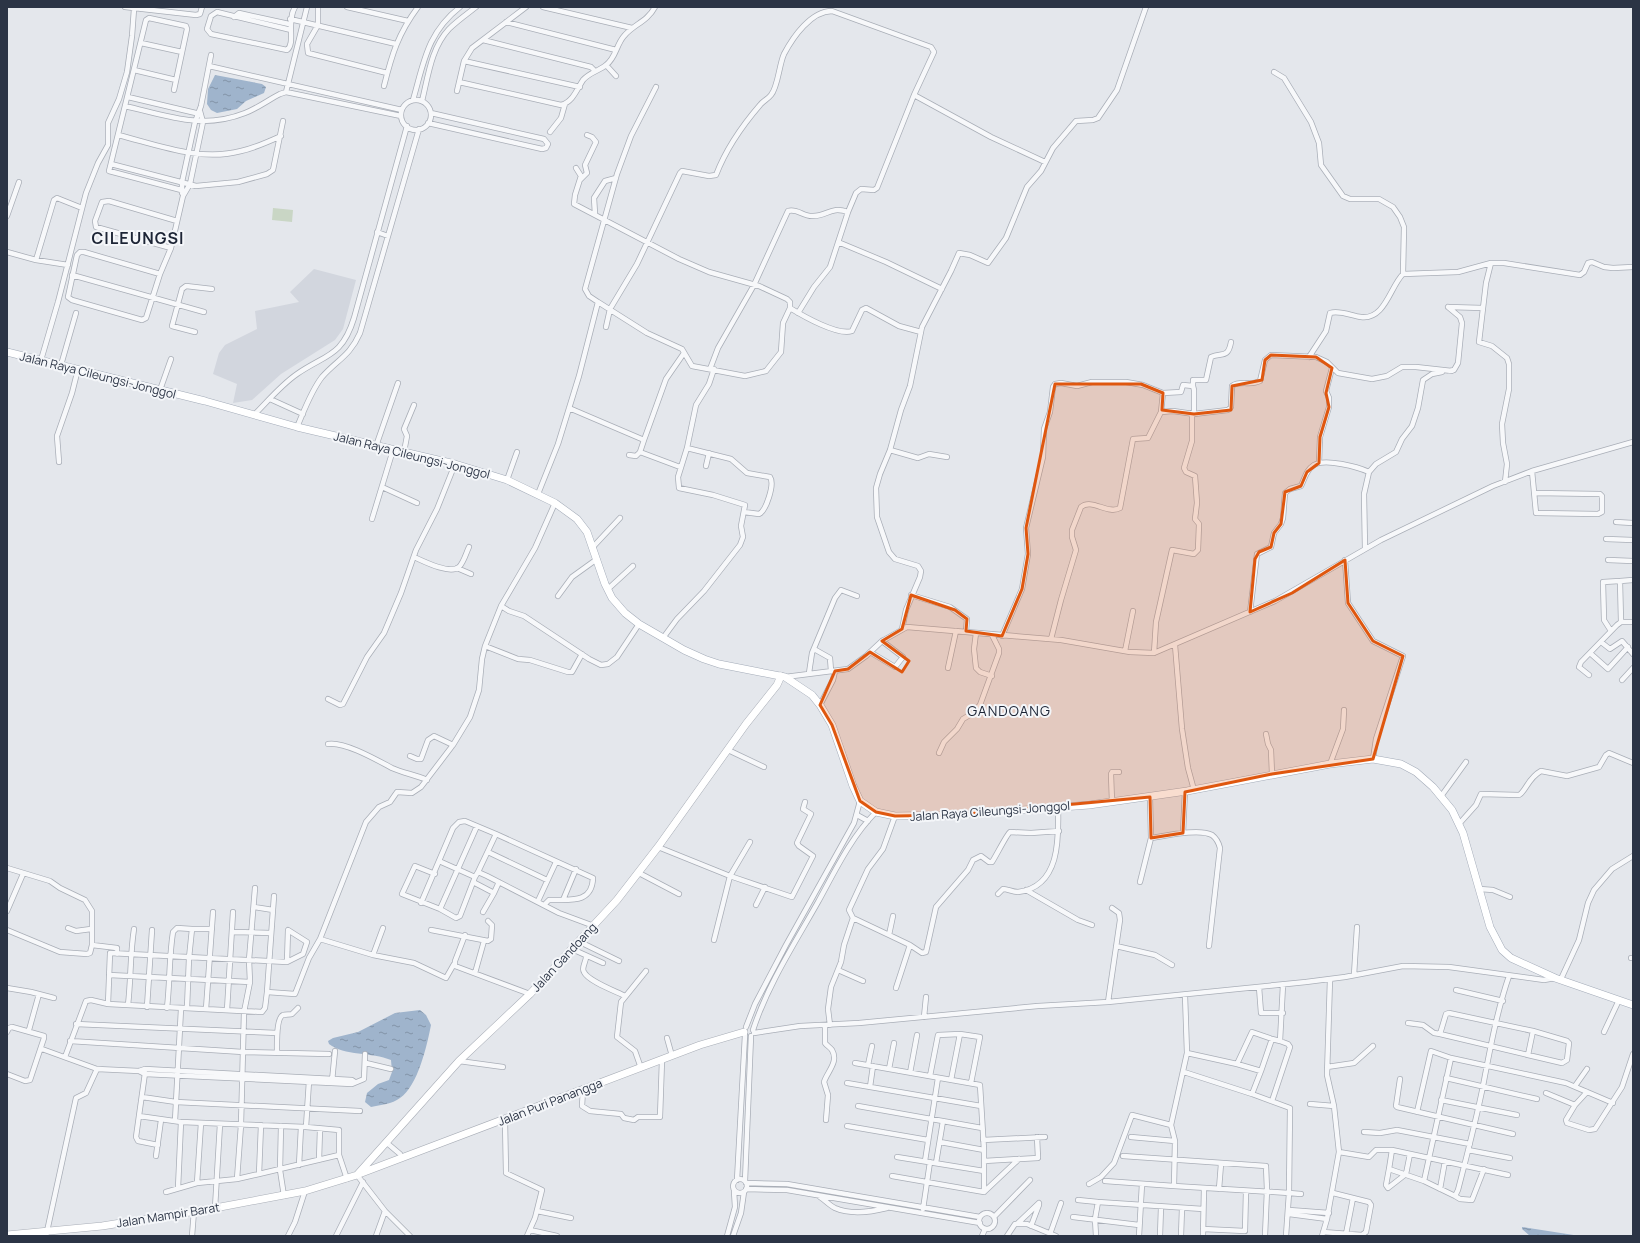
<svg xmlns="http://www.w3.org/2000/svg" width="1640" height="1243" viewBox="0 0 1640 1243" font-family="Manrope,sans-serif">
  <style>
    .built { fill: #d2d6de }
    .pitch { fill: #c9d6c5 }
    .water { fill: url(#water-ripples) }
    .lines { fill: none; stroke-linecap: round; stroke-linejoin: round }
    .street-casing { stroke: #a9aeb7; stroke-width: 6 }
    .secondary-casing { stroke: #a9aeb7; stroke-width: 8 }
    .primary-casing { stroke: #a3abb8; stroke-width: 8 }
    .street { stroke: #f7f8fa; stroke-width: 4.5 }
    .secondary { stroke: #fff; stroke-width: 7 }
    .primary { stroke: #fff; stroke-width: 7 }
    .marked { fill: #df570f; fill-opacity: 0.2; stroke: #df570f; stroke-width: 3; stroke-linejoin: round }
    .labels { text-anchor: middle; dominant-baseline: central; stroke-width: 4; stroke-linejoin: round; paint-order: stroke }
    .street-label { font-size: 12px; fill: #2b3445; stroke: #f4f6f9 }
    .quarter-label { font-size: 14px; letter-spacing: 1px; fill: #1d2536; stroke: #f4f6f9 }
    .district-label { font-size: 16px; font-weight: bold; letter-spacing: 1px; fill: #1d2536; stroke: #f4f6f9 }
  </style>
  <defs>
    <pattern id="water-ripples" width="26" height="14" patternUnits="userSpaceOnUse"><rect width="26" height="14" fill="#9fb4cc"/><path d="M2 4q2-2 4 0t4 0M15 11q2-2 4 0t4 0" fill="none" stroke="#8293a7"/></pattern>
  </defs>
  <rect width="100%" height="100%" fill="#e4e7ec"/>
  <path class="built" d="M314,269L356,280L343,329L335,340L281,374L252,400L233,403L237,384L213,374L219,353L225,345L257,329L255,311L299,302L290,292Z"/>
  <path class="pitch" d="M273,208L293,210L292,222L272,220Z"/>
  <path class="water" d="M215,75L262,84L266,87L264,93L246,101L237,109L217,113L211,110L207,104L208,89Z
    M420,1010L426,1015L431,1025C427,1045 418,1086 400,1098C392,1104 381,1105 371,1107L365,1102L367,1093L378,1084L389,1080L392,1072L391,1060C372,1052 344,1056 329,1044L328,1041L333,1038L358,1032L395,1013Z
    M1522,1227L1580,1236H1530L1522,1229Z"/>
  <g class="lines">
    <defs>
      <path id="street" d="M125,7L196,15L200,14L202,7
        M318,7V25L307,44L308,53L387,73
        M347,7L408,21
        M543,7L632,28
        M234,17L239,13L289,24
        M290,19L396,44
        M506,22L616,50
        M291,30L217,12L211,16L207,29L211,34L287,50C296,43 286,22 295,7
        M483,40L591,67L595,71
        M141,43L182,52
        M464,61L580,87
        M606,65L616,76
        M209,66L402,110
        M134,70L176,80
        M1274,72L1284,78L1311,122L1319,143L1321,165L1343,196L1350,199H1379L1393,207L1400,217L1404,227L1403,274
        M459,82L561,105C573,102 577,89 583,80C590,72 599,71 606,65C616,58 616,45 624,36C634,24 647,22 655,7
        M384,86C392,54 398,34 418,7
        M174,90L187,29L186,26L149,18L146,20L109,171L185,191
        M457,91L464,61L472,48L526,7
        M286,92L307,7
        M914,95L991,137L1045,162
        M128,97L200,114
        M413,100C424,62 427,33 460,7
        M401 115a15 15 0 1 1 30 0a15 15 0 1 1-30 0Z
        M422,101C428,77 431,48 449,29C457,21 467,14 476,7
        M125,106C168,116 202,130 245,113C258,108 268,100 280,94L286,92L401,116
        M428,123L542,149L546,148L548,144L544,139L431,113
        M550,132L561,118L565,104
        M118,135C158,145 200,162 241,151C255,148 268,142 281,136
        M111,164L196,186L238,182L267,174L273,170L283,121
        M576,168L581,176L575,195L574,204L679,259L709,272L759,286L787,299L790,302V308C803,316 838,336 852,331L862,310L866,308L899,326L921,332
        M580,180L587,173L585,165L596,142L592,137L587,135
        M182,193V182L195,122L201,106L211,55
        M595,214L594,198L605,181L616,178
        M7,216L19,182
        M377,232L388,236
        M838,242L886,262L942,289
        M171,248L96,227L95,221L102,202L109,201L177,221
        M7,252L36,260L68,265
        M80,252H84L160,274L146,318L142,320L72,300L68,297L77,255Z
        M36,260L54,200L57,198L82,208
        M1491,263L1486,283L1479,342L1492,346L1507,358L1509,364V389L1502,424L1503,443L1507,464L1505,482
        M160,274L171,248L183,196L190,184L203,122L200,111
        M72,275L204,312
        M598,302L589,296L585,289L617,174L631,136L656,87
        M1448,307L1460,317L1462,323L1458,363L1454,370L1449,371
        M1448,307L1483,308
        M606,327L610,309L637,264L680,173L682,171L709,176L716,175C726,149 741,127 760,105C763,101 768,99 771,95C778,87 779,65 784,54C793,37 811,11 832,11L931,47L934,52L914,95L877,188L874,190L861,189L856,193L848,212L830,267L814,287L798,313
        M195,332L172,326L182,289L186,286L212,289
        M1309,357L1326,331L1330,313C1340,310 1352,316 1361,317C1385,320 1390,287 1403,274L1458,272L1491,263H1504L1580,275L1584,272L1588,263L1592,262L1604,267L1613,268L1633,267
        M41,360L58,302L86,193L98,163L108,145V123L119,99L127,72L132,36L134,9
        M61,365L76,313
        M710,369L718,348L754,285L788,211C797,208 804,217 813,216C828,216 830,206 848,212
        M714,369L709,384L696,405L687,448L731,459L747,473L770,477C775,484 766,511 759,514L744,512
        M1193,386L1194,390V414
        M160,390L171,359
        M270,399L303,414
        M569,408L644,440L666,379L684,353
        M1161,412L1173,411L1194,414L1228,410L1231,407L1232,386C1240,380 1251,386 1260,381L1265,360L1271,355L1316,357L1327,362L1338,373L1372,379L1387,376L1402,367H1416L1452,371
        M254,415C268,401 281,385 297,374C326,354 342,357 354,318L407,126
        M297,427C304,411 311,391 322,377C337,360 350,356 360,333L419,129
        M644,440L640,452L680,467
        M376,446L398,383
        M890,450L918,458L929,454L947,457
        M404,452L407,436L404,429L414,405
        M629,455L636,456L640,452
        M59,462L57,436L72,393L78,369
        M1319,463L1320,437L1329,407V398L1326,391L1332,368
        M706,466L709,453
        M1532,471L1536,513L1598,514L1602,512V496L1600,494L1534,493
        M1369,472L1376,464L1396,452L1402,439L1412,426L1418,408L1423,380L1432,374L1442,372
        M507,480L517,452
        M382,487L417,503
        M538,494L558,444L579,376L598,302L647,333L682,349L692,366L745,376L766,371L781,352L783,323L790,308
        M372,519L393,450
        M1616,522L1633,523
        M1606,539L1633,540
        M592,548L620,518
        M414,557C423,561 450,575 459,567C464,562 466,553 469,547
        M1345,560L1348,603L1373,641L1403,656L1376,739L1373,759
        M1608,560L1633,561
        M457,568L471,574
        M1620,581L1633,580
        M608,589L633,566
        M911,595L950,607L967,619L966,631
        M558,596L572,577L597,559
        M501,606L509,611L524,616L589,659L601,665L608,664L617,657L639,624
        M1250,612L1257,554L1271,547L1274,533L1281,524L1283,518L1285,493L1290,489L1301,486C1305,478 1306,470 1314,465C1325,458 1358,467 1369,472L1364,494L1365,549
        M902,629L906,610L920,577L921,571L918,566L895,559L889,552L877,517L876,488L880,474L890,450L901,410L910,386L922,327L951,271L959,253L970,255L988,263L1006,238L1027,187L1041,171L1053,148L1076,121L1093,120L1098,118L1117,90L1146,7
        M1611,631L1604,620L1603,582L1620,581L1621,622
        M976,633L974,649L976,668L980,672L992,676
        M1002,636L1022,589L1028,554L1026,528L1043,457L1044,429L1050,412L1053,387L1055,384L1061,383L1077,386L1092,382H1126L1143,385L1163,393
        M663,638L677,619L704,591L740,545L743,537L741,526L745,505L713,495L679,488L678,477L687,448
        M1051,639L1061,600L1076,550L1072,537V530L1081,507C1092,498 1108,515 1120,508L1133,439L1148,438L1161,412L1163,393L1181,392L1183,385L1193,386V380H1206L1211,357C1222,352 1228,359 1231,342
        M1601,642L1610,649L1622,641L1633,654
        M1175,645L1182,729L1188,768L1194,790
        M485,646L518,659L530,660L568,672H572L582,654
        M814,649L830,658L831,671
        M1125,651L1133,611
        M870,652L895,667L903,657L882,641
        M1154,653L1156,622L1172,550L1194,554L1198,550L1199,524L1195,519L1197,503L1195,476L1186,472L1184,468L1192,441V413
        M1590,653L1608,669L1628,647
        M948,668L956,631
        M809,673L812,653L835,598L841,590L857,596
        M1589,675L1579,667L1581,662L1617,625L1621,622H1633
        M785,677L848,669L866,656L882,641L907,627L1061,640L1130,652L1154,653L1275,601L1381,540L1493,486L1532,471L1633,442
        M1622,680L1633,668
        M328,699L340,705L343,704L367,657L384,633L401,593L416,550L437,509L455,464
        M820,705L833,680L835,671
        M1266,734L1268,744L1271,750L1272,774
        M328,744C344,741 377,760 392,768C403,773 416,775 427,780
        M728,750L764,767
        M939,753L944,742L957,729L963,719L973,713L980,705L999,653V649L992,635
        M410,756L417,759H421L428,740L434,736L453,745
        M1330,764L1343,729L1344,710
        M1442,795L1466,762
        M1150,797L1151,838
        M1112,802L1111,774L1112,772H1119
        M857,815L868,821
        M1459,824L1476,805L1481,794L1519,795C1526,791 1528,778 1541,771L1567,776L1599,767L1606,755L1609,753L1633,763
        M1183,833L1185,791
        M496,834L593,878C592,905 568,899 549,900L544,905
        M658,847L730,876L792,897L813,856L799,846L797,843L811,814L803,809L805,802
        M488,852L547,880
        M439,861L475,877L478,872L487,876L559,913L594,926
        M7,868L50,881L60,888L85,900L92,911V945L90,953L87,954L60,952L7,930
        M639,873L679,894
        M435,874L415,866L402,894L440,909L477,826
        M473,882L494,893L499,882
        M1140,882L1151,838C1165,836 1199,828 1212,835C1216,838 1219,844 1220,848L1209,946
        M1480,889L1493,890L1510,897
        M1026,890L1078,920L1092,925
        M998,894L1003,889C1008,889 1012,892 1018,892C1060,887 1059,839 1058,806
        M563,900L576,869
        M538,901L556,862
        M421,903L453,828L459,822L465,821L496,834L478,872
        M756,905L765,887
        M254,907L273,910
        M440,909L456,918L460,916L475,877
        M7,911L23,874
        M483,912L494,893
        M893,916L889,935L853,918L849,910L868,869L883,849L895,816
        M68,928L76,931L91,929
        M192,929H212
        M431,930L488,941L491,939L492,925L488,921
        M232,932L271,933
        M465,935L455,961V966L530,994
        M889,935L910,945
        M714,940L730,876L750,842
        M580,942L619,961
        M92,945L117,948V954
        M1116,946L1155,955L1172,965
        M572,949L603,963
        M373,955L383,928
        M586,957C586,962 581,968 584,972C588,981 615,991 625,996
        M1631,958H1633
        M454,964L446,978L414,963L373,955L320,939L366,822L379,807L390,802L397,792L412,793L421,787L453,745L470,717L479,690L482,659L485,646L501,606L535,548L555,503
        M838,970L863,981
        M475,973L484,941
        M109,975L250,982
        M1354,975L1357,927
        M1509,976C1497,1011 1490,1049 1483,1086C1476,1121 1467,1155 1458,1190L1455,1196L1424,1181L1451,1058L1566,1083L1613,1103
        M1561,979L1579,940L1588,903L1594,890L1612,869L1633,856
        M1259,987L1261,1013H1283
        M7,988L31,992L54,998
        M896,988L910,945L922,953L926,952L936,907L968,870L973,860L981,856L989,862H992C996,856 1007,834 1010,832L1031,833L1059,831
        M1456,990L1503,1001
        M267,992L295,994L309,958L320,939
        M1108,1002L1120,920L1119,913L1112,908
        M108,1004L262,1012L265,1008L267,992L274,896
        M128,1005C131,980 130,954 134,929
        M147,1007L152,930
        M167,1008C170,982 169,957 173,932L177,928L192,929L189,958L187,1008
        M206,1009L213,912
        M227,1010L233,912
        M1449,1013L1533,1031L1528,1055L1440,1034L1446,1014Z
        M924,1017L926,997
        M1408,1023L1423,1025L1434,1033L1440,1034
        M76,1024L277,1033
        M825,1025V1043C827,1046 830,1047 832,1050C839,1062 827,1072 824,1082L828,1095L826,1120
        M830,1025L828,1009L831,987L841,962L844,945L853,918
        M746,1027L755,1004L786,945L854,823L860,801
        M29,1030L39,994
        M753,1030C768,984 795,943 818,902C835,871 851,837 876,812
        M7,1032L9,1028L12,1027L44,1036V1038L30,1080L25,1081L7,1074
        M1604,1032L1619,1000
        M754,1033L800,1026L859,1023L1038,1006L1108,1002L1306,982L1345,977L1403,966L1449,967L1544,980L1555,978
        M667,1038L672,1056
        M70,1041L243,1052L329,1054
        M42,1049L97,1069L139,1071L145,1069L352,1080L355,1082
        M277,1053C277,1046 276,1018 283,1015C286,1014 290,1015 292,1014L298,1008
        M1187,1053L1237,1064L1261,1071L1272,1039L1280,1041L1283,985
        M1528,1055L1562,1063L1567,1060L1569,1043L1567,1041L1533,1031
        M65,1057L86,1001L91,1000L108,1004L110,953L287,962L303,954L307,942L288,930L287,962
        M459,1061L503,1067
        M366,1063L391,1069
        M855,1063L980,1085L984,1150V1192
        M1237,1064L1252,1032L1272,1039
        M868,1065L872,1046
        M1327,1067L1354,1063L1373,1046
        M641,1068L635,1051L617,1037L621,1002L646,971
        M889,1069L894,1043
        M139,1071L145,1074L352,1084L364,1079L365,1054
        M1184,1072L1252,1094
        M145,1073L136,1137L138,1141L158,1145
        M910,1073L917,1035
        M930,1076L938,1035L960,1034L980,1037L971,1083
        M1446,1078L1537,1099
        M1400,1079L1396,1106L1397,1107L1513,1134
        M951,1080L960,1034
        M309,1081L306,1127L339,1130V1155
        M332,1081L335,1051
        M847,1083L981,1106
        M1575,1086L1587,1069
        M870,1087L873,1066
        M583,1090L582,1106L590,1111L621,1114L624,1118L634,1120L638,1117H660L662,1060
        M1546,1093L1575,1105L1566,1120L1567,1123L1589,1130L1595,1129L1622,1087L1633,1054
        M142,1097L176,1102L360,1111
        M1441,1100L1517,1115
        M1272,1101L1290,1047L1288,1044L1280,1041
        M1310,1104L1334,1106
        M1575,1105L1587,1092
        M858,1106L982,1128
        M1417,1112L1431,1051L1451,1058
        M139,1116L181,1122L306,1127
        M505,1120L506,1173L542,1190L535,1218L527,1236
        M175,1121L181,1009
        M281,1126L280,1170L284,1196
        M847,1126L928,1140
        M1364,1132L1380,1133L1397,1130L1470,1144
        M1131,1137L1175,1141L1174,1186L1289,1193L1290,1108L1252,1094L1261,1071
        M983,1140L1045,1137
        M1175,1141L1171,1125L1187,1053L1185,995
        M940,1142L984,1150
        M387,1143L400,1154
        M1392,1150L1389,1169L1424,1181
        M1468,1150L1510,1158
        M1339,1152L1369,1157L1376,1150H1392L1508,1175
        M156,1156L161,1120
        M1123,1156L1266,1166L1267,1190L1265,1236
        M897,1157L984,1171
        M319,1160L320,1129
        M925,1161L938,1078
        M984,1161L1038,1158L1037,1137
        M936,1163L943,1121
        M299,1165L301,1127
        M1389,1169L1386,1185L1388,1188L1406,1174L1410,1154
        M259,1174L261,1125
        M357,1175L385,1211L410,1236
        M892,1176L984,1192L1019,1159
        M237,1179L241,1125L244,1012L250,982L249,960L255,888
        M733 1186a7 7 0 1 1 14 0a7 7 0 1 1-14 0Z
        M737,1180L745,1035
        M745,1181L751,1036
        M1105,1181L1174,1186
        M197,1183L201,1123
        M746,1183L787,1184L980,1217
        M1089,1184L1101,1177L1114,1163L1132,1115L1171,1125
        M178,1188L181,1122
        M746,1189L787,1190L980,1223
        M1219,1189L1221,1164
        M1440,1189L1445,1161
        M166,1192L197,1183L237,1179L259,1174L339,1155L347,1179
        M1455,1196L1460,1199L1472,1200L1484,1169
        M820,1197C825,1200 829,1205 835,1208C851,1215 871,1212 887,1208
        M1078,1200L1098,1202
        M215,1208L220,1124
        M923,1209L930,1162
        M1289,1210L1329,1213
        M537,1211L571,1218
        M979 1221a8 8 0 1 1 16 0a8 8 0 1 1-16 0Z
        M1289,1214L1327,1219
        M994,1217L1030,1180
        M1073,1217L1139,1225
        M1018,1223L1039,1203
        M1031,1226L1039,1205
        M1203,1229L1245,1231L1246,1191
        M530,1230L557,1236
        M1323,1232L1362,1235L1366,1232L1371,1205L1369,1202L1333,1193
        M1050,1234L1061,1203
        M1346,1234L1353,1198
        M46,1236L76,1098L86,1093L97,1069
        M192,1236L194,1211
        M288,1236L295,1222L305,1191
        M336,1236L363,1182
        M376,1236L385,1211
        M727,1236L735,1207L734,1191
        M733,1236L741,1213L744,1192
        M982,1236L985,1229
        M1007,1236L1015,1224H1027L1056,1236
        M1096,1236L1095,1219L1098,1202L1203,1209
        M1139,1236L1142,1184
        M1160,1236L1161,1207
        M1181,1236L1182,1208
        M1203,1236L1204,1188
        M1286,1236L1289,1193L1301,1194
        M1322,1236L1327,1219L1339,1152L1334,1106L1327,1075L1330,979"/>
      <path id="secondary" d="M359,1174L700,1045L744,1032
        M7,1235L102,1226L215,1208L305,1191L357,1175L459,1061L530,994L617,900L658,847L746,724L777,685L781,676"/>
      <path id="primary" d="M7,352L205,401L297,427L455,464L507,480L555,503L577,519L587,532L605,584L612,598L625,613L639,624L684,650L704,659L719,664L785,677L812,695L820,705L832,725L853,786L860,801L876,812L895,816L957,815L1089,805L1187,791L1330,764L1373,759L1401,764L1416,772L1433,787L1452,810L1463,833L1490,927L1502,950L1511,958L1555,978L1633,1005"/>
    </defs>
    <use href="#street" class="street-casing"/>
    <use href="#secondary" class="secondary-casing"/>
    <use href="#primary" class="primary-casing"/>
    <use href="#street" class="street"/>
    <use href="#secondary" class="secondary"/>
    <use href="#primary" class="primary"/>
  </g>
  <path class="marked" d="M1271,355L1316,357L1332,368L1326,393L1329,407L1320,437L1319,463L1307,472L1301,486L1285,492L1281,524L1274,533L1271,547L1259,552L1255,559L1250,612L1292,593L1345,560L1348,603L1373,641L1403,656L1373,759L1272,774L1185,792L1183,833L1151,838L1150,797L957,815L895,816L876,812L860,801L832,725L820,705L835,671L848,669L870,652L902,672L909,661L882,641L902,629L911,595L955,610L967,619L966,631L1002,636L1022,589L1028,554L1026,528L1055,384H1141L1163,393L1162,410L1194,414L1231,410L1232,386L1262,380L1265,360Z"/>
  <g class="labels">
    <g class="street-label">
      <text transform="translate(98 375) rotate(14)">Jalan Raya Cileungsi-Jonggol</text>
      <text transform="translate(412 455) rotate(14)">Jalan Raya Cileungsi-Jonggol</text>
      <text transform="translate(990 811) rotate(-4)">Jalan Raya Cileungsi-Jonggol</text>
      <text transform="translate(564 957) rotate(-47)">Jalan Gandoang</text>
      <text transform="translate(550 1102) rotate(-21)">Jalan Puri Panangga</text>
      <text transform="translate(168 1215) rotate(-9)">Jalan Mampir Barat</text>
    </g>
    <g class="quarter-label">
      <text x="1009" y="710">GANDOANG</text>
    </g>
    <g class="district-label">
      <text x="138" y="238">CILEUNGSI</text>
    </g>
  </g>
  <rect width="1640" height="1243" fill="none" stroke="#2b3445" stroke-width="16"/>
</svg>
